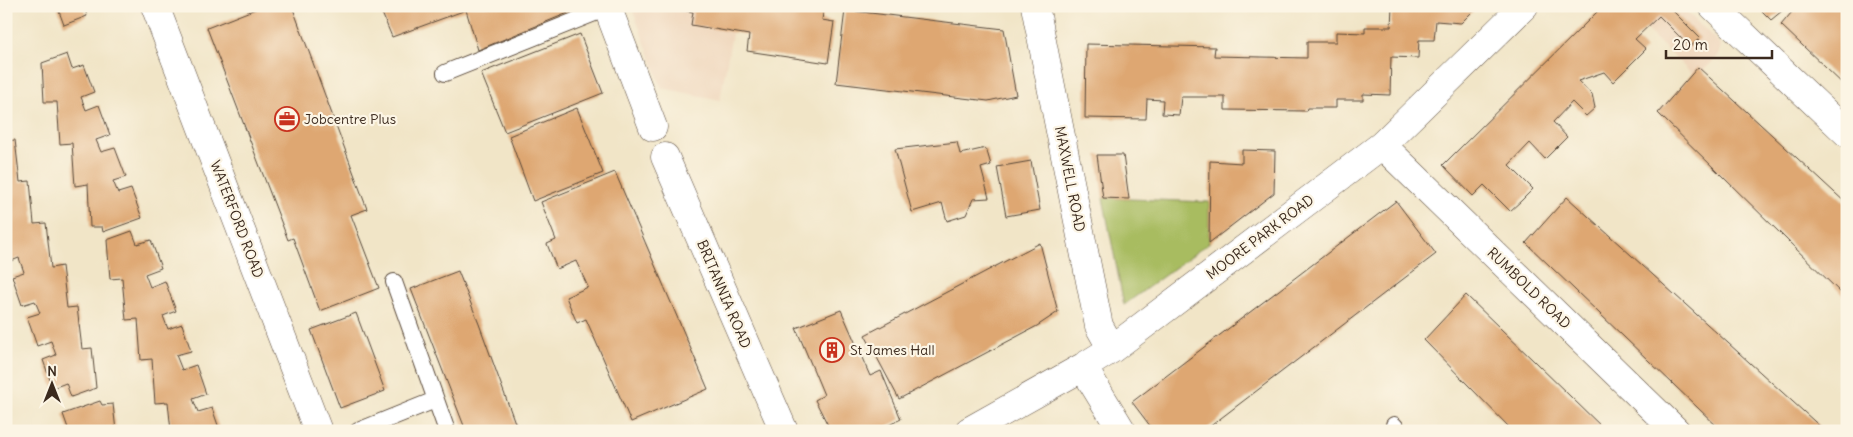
<svg xmlns="http://www.w3.org/2000/svg" width="1853" height="437" viewBox="0 0 1853 437" font-family="Delius,sans-serif">
  <style>
    .built { fill: #efd6bb }
    .green { fill: #a8bc61; stroke: #727340 }
    .building { fill: #dea772 }
    .lines { fill: none; stroke-linecap: round; stroke-linejoin: round }
    .lane-casing { stroke: #564637; stroke-width: 18 }
    .street-casing { stroke: #564637; stroke-width: 29 }
    .lane { stroke: #fff; stroke-width: 16 }
    .street { stroke: #fff; stroke-width: 28 }
    .labels { text-anchor: middle; dominant-baseline: central; stroke-width: 4.5; stroke-linejoin: round; paint-order: stroke }
    .poi-label { font-size: 14px; fill: #3b2a1e; stroke: #fcf5e5; text-anchor: start }
    .street-label { font-size: 14px; fill: #3b2a1e; stroke: #fcf5e5 }
  </style>
  <rect width="100%" height="100%" fill="#fcf5e5"/>
  <filter id="ink" filterUnits="userSpaceOnUse"><feTurbulence type="fractalNoise" baseFrequency=".02" numOctaves="2"/><feDisplacementMap in="SourceGraphic" scale="10" xChannelSelector="R" yChannelSelector="G"/><feConvolveMatrix kernelMatrix="1 2 1 2 8 2 1 2 1" color-interpolation-filters="sRGB"/></filter>
  <filter id="wash" filterUnits="userSpaceOnUse"><feTurbulence type="fractalNoise" baseFrequency=".0096" numOctaves="4" result="noise"/><feDisplacementMap in="SourceGraphic" scale="20" xChannelSelector="R" yChannelSelector="G"/><feGaussianBlur stdDeviation="1.12" result="paint"/><feColorMatrix in="noise" values="0 0 0 0 0 0 0 0 0 0 0 0 0 0 0 0 0 1.4 0 .05"/><feComposite in="paint" operator="in"/></filter>
  <g filter="url(#wash)">
    <rect width="100%" height="100%" fill="#f1e5c7"/>
    <path class="built" d="M631,6H737L720,100L662,88Z
      M1622,6H1681L1721,45L1718,56L1696,78Z"/>
    <path class="green" d="M1103,198L1209,202V243L1124,305Z"/>
    <g id="blocks">
      <path class="building" d="M57,6H84L87,16L64,25Z
        M263,6H292L367,209L351,215L379,288L320,311L293,238L288,240L207,28Z
        M379,6H566L568,13L478,50L466,10L392,37Z
        M673,6H824L822,20L834,22L828,63L747,51L749,35L691,25L693,12L673,8Z
        M1392,6H1478L1461,23L1436,21L1434,40H1419L1418,58L1391,57L1390,95L1363,94V100H1336V108H1308L1307,111L1225,110V97H1181L1179,115L1162,114L1163,100L1147,99L1146,119L1085,118L1086,44L1215,47L1214,56L1307,58V42H1336V32L1365,33V27H1391Z
        M1603,6H1668L1700,38L1690,47L1659,16L1635,39L1646,49L1613,82L1604,72L1578,81L1592,94L1595,108L1586,116L1572,102L1553,122L1567,137L1545,159L1530,143L1509,165L1533,189L1521,201L1510,211L1484,185L1473,196L1443,165Z
        M1757,6H1788L1771,20Z
        M1797,6H1847V88L1781,25Z
        M845,10L1004,29L1016,95L988,101L836,83Z
        M580,34L603,93L505,132L481,73Z
        M67,54L72,69L84,65L94,92L81,97L86,110L99,105L110,135L96,140L101,152L115,148L126,177L113,181L118,193L131,189L142,218L103,232L102,227H90L88,184L75,186L72,143L60,144L57,102H44L42,63Z
        M1698,67L1847,204V299L1658,113Z
        M577,108L603,173L533,201L509,136Z
        M15,140L20,182L30,181L34,224L46,223L51,268L62,266L67,308L77,307L82,349L92,348L96,388L71,397L66,383L53,388L43,360L56,355L51,341L37,346L27,317L40,313L35,301L22,305L12,276L24,272L19,258L6,263V230L9,229L6,222V141Z
        M957,142L960,154L986,148L991,165L981,168L989,198L973,199L966,215L947,221L942,203L912,212L895,149Z
        M1242,150L1275,151L1274,193L1209,243L1210,161L1242,163Z
        M1097,155H1123L1129,199L1103,198Z
        M1031,161L1040,210L1006,216L997,167Z
        M615,172L708,389L631,422L586,319L577,323L566,297L588,287L576,261L557,269L547,244L556,240L541,202Z
        M1567,197L1825,431H1722L1526,243Z
        M1396,201L1436,254L1204,431H1154L1132,402Z
        M132,231L137,244L151,240L161,268L145,274L150,287L165,281L176,311L163,316L168,329L182,324L191,351L176,355L182,370L196,365L206,394L193,399L198,412L212,408L220,431H171L168,402L155,403L152,359L141,360L138,319L126,320L122,278L110,279L107,240Z
        M1040,243L1058,312L1037,326L899,399L865,335Z
        M458,271L479,324L518,431H466L411,289Z
        M1466,295L1606,431H1513L1424,340Z
        M841,310L870,376L881,371L901,419L887,426L885,431H831L815,400L824,395L796,328Z
        M356,313L385,391L340,408L311,330Z
        M100,401L102,405L113,404L116,431H69L63,414Z"/>
    </g>
  </g>
  <g filter="url(#ink)">
    <use href="#blocks" fill-opacity="0" stroke="#564637" stroke-width="1"/>
    <g class="lines">
      <defs>
        <path id="lane" d="M445,73L607,8
          M394,282L447,431
          M1394,425L1399,431
          M358,431L435,400"/>
        <path id="street" d="M155,6L318,431
          M607,6L653,127
          M1035,6L1099,326L1112,349
          M1713,6L1847,133
          M1382,145L1676,431
          M665,157L784,431
          M1083,367L1122,431
          M969,431L1083,367L1112,349L1382,145L1524,6"/>
      </defs>
      <use href="#lane" class="lane-casing"/>
      <use href="#street" class="street-casing"/>
      <use href="#lane" class="lane"/>
      <use href="#street" class="street"/>
    </g>
  </g>
  <defs>
    <symbol id="office-ring" viewBox="-11 -11 22 22"><circle r="9.5" fill="#fcf5e5" stroke="#c8321e" stroke-width="1.5"/><path d="M-6-3h4V-5.5h4V-3h4V5H-6ZM-1-4.5V-3h2v-1.5ZM-6 0V1H6V0Z" fill="#c8321e"/></symbol>
    <symbol id="building-ring" viewBox="-11 -11 22 22"><circle r="9.5" fill="#fcf5e5" stroke="#c8321e" stroke-width="1.5"/><path d="M-4-6H4V6H1V3H-1V6H-4ZM-2.5-4.3h1.7v1.8h-1.7ZM.8-4.3h1.7v1.8H.8ZM-2.5-1h1.7V.8h-1.7ZM.8-1h1.7V.8H.8Z" fill="#c8321e"/></symbol>
  </defs>
  <g fill-rule="evenodd">
    <use href="#office-ring" x="273" y="105" width="28" height="28"/>
    <use href="#building-ring" x="818" y="336" width="28" height="28"/>
  </g>
  <g class="labels">
    <g class="poi-label">
      <text x="304" y="119">Jobcentre Plus</text>
      <text x="850" y="350">St James Hall</text>
    </g>
    <g class="street-label">
      <text transform="translate(1070 179) rotate(79)">MAXWELL ROAD</text>
      <text transform="translate(237 219) rotate(69)">WATERFORD ROAD</text>
      <text transform="translate(1260 237) rotate(-37)">MOORE PARK ROAD</text>
      <text transform="translate(1529 288) rotate(44)">RUMBOLD ROAD</text>
      <text transform="translate(724 294) rotate(67)">BRITANNIA ROAD</text>
    </g>
  </g>
  <rect width="1853" height="437" fill="none" stroke="#fcf5e5" stroke-width="25"/>
  <g transform="translate(52 384)" stroke="#fcf5e5" stroke-width="4" paint-order="stroke">
  <path d="M0-4L9 19L0 12L-9 19Z" fill="#3b2a1e"/>
  <text y="-8" font-size="14" font-weight="bold" text-anchor="middle" fill="#3b2a1e">N</text>
  </g>
  <path d="M1666 50v8h106v-8" fill="none" stroke="#3b2a1e" stroke-width="2.5"/>
  <text x="1673" y="50" font-size="15" fill="#3b2a1e" stroke="#fcf5e5" stroke-width="4" paint-order="stroke">20 m</text>
</svg>
